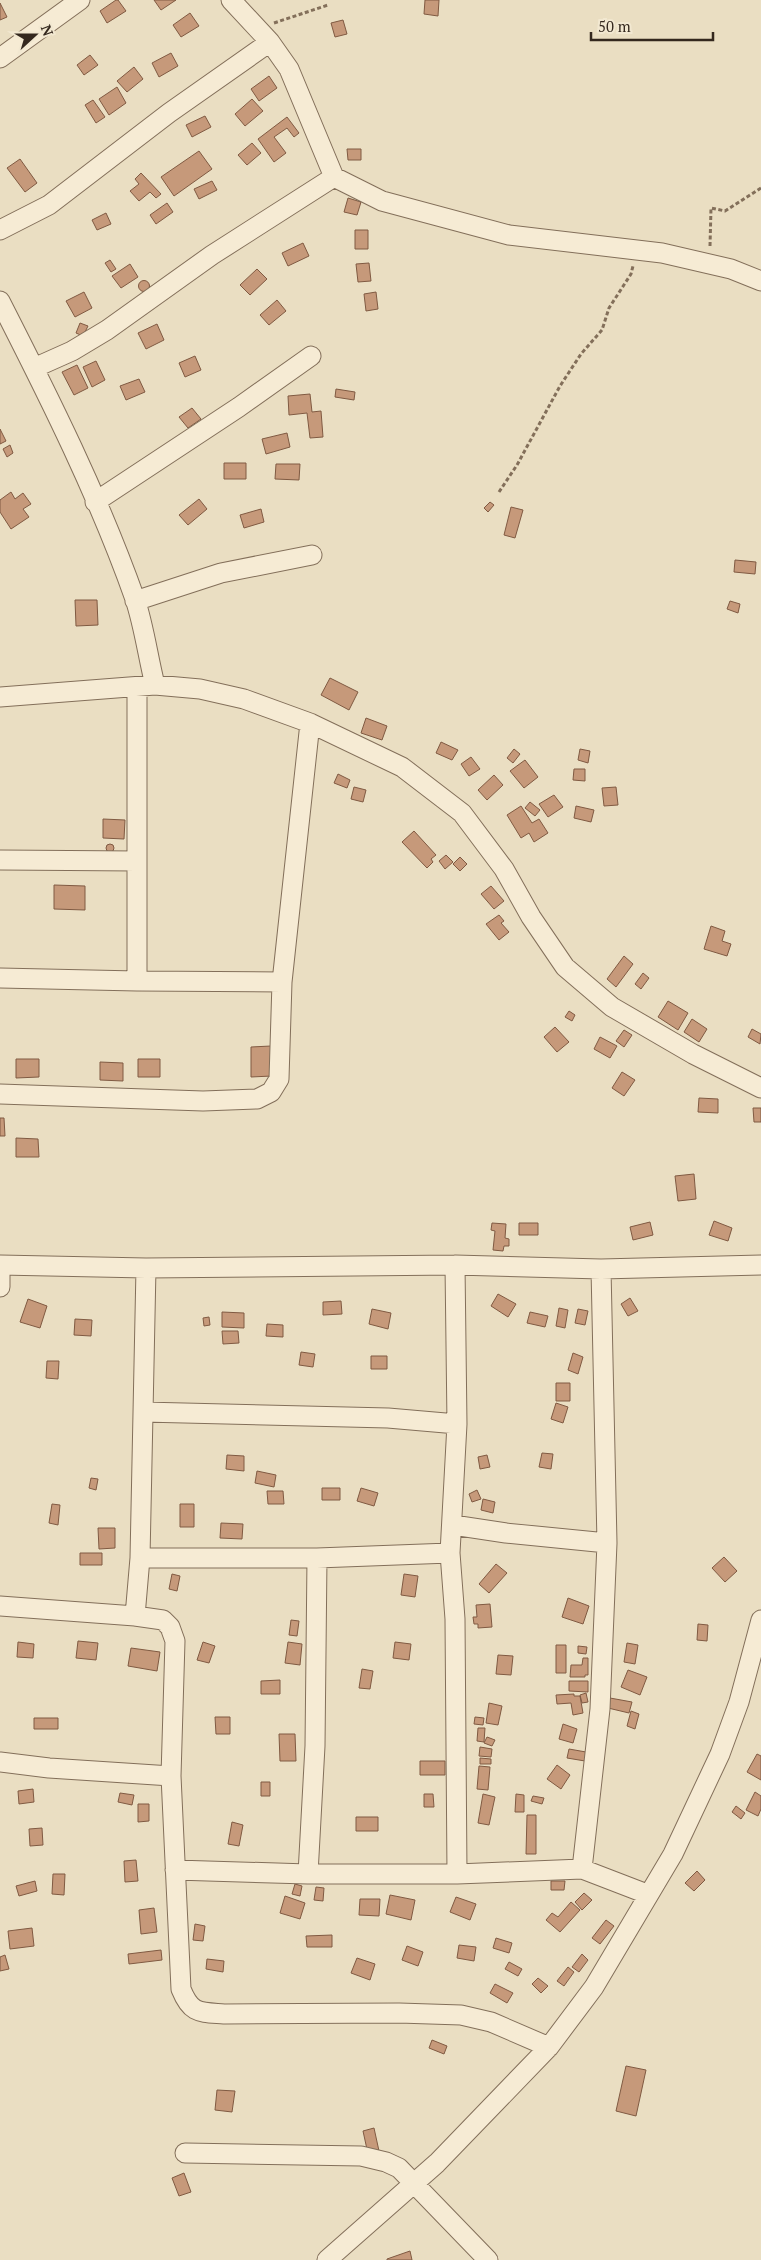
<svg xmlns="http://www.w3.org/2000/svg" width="761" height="2260" viewBox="0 0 761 2260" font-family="'PT Serif',serif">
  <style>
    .building { fill: #c6997a; stroke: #805a42 }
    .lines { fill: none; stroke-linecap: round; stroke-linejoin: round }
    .minor-casing { stroke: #836f5a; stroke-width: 21 }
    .path { stroke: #836f5a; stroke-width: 3; stroke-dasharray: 4 2.5; stroke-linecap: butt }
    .minor { stroke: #f6ebd4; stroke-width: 19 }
  </style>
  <rect width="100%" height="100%" fill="#eadec2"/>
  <path class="building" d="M116,0H118L126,11L107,23L100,11Z
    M154,0H176L161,10Z
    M425,0H439L438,16L424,14Z
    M0,3L7,17L0,20Z
    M190,13L199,26L181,37L173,25Z
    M343,20L347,34L335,37L331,23Z
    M171,53L178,66L159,77L152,63Z
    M90,55L98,65L84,75L77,65Z
    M134,67L143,79L127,92L117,81Z
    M269,76L277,88L259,101L251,89Z
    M117,87L126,103L109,115L99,99Z
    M252,99L263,111L245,126L235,114Z
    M93,100L105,117L96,123L85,105Z
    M205,116L211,127L192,137L186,125Z
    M287,117L299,133L294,137L287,128L274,137L286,153L274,162L258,139Z
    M252,143L261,153L247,165L238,155Z
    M347,149H361V160H348Z
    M199,151L212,169L174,196L161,177Z
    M20,159L37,183L25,192L7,168Z
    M141,173L161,194L156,198L150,192L139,201L130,191L139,184L135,179Z
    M212,181L217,190L199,199L194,189Z
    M348,198L361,202L357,215L344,212Z
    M167,203L173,212L156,224L150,215Z
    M106,213L111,224L97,230L92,220Z
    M355,230H368V249H355Z
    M303,243L309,256L288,266L282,253Z
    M110,260L116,269L111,272L105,263Z
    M369,263L371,281L358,282L356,264Z
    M130,264L138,277L121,288L112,276Z
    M257,269L267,279L250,295L240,285Z
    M138.5 286a5.5 5.5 0 1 1 11 0a5.5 5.5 0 1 1-11 0Z
    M84,292L92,308L75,317L66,301Z
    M376,292L378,309L366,311L364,294Z
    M277,300L286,311L269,325L260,315Z
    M80,323L88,326L83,336L76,333Z
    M157,324L164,340L146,349L138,333Z
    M195,356L201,370L185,377L179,363Z
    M96,361L105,380L92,387L83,367Z
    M77,365L88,388L74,395L62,372Z
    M139,379L145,392L126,400L120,386Z
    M336,389L355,392L354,400L335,397Z
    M310,394L312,412L321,411L323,437L310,438L307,413L289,415L288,396Z
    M192,408L201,419L188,428L179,417Z
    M0,429L6,441L0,444Z
    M287,433L290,447L266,454L262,439Z
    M10,445L13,453L7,457L3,449Z
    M224,463H246V479H224Z
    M276,464H300L299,480L275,479Z
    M11,492L15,499L23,493L31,504L23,509L29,517L11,529L0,512V500Z
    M199,499L207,509L188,525L179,515Z
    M490,502L494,505L488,512L484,508Z
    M511,507L523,510L515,538L504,535Z
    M261,509L264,522L244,528L240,515Z
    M735,560L756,562L755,574L734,572Z
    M75,600H97L98,625L76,626Z
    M730,601L740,604L738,613L727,609Z
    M330,678L358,692L349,710L321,695Z
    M366,718L387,726L382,740L361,733Z
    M441,742L458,750L452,760L436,753Z
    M514,749L520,754L513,763L507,758Z
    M580,749L590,751L588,763L578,760Z
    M471,757L480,769L469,776L461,764Z
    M525,760L538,777L524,788L510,771Z
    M574,769H585V781L573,780Z
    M338,774L350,780L347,788L334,783Z
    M494,775L503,785L487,800L478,790Z
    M354,787L366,790L363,802L351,799Z
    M616,787L618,805L604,806L602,788Z
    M554,795L563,807L548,817L539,804Z
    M530,802L540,810L535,816L525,808Z
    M521,806L532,823L539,819L548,833L534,842L529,833L521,838L507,815Z
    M576,806L594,810L591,822L574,818Z
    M103,819L125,820L124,839L103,838Z
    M414,831L436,855L431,859L433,862L427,868L402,842Z
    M106 848a4 4 0 1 1 8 0a4 4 0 1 1-8 0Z
    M446,855L453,862L445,869L439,861Z
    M460,857L467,864L460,871L453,864Z
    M54,885L85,886V910L54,909Z
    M491,886L504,901L494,909L481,894Z
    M499,915L504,921L501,923L509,932L499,940L486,924Z
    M711,926L725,931L722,941L731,944L727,956L704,949Z
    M624,956L633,964L616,987L607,979Z
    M643,973L649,978L641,989L635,984Z
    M668,1001L688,1013L678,1030L658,1017Z
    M569,1011L575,1015L572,1021L565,1017Z
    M692,1019L707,1029L699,1042L684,1032Z
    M555,1027L569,1042L557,1052L544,1037Z
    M752,1029L761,1034L760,1044L748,1037Z
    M624,1030L632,1035L624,1047L616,1041Z
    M600,1037L617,1046L610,1058L594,1049Z
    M271,1046L272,1076L251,1077V1047Z
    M16,1059H39V1077L16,1078Z
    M138,1059H160V1077H138Z
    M100,1062L123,1063V1081L100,1080Z
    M622,1072L635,1080L624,1096L612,1088Z
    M699,1098L718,1099V1113L698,1112Z
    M753,1108H761V1122H754Z
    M0,1118H4L5,1136H0Z
    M16,1138L38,1139L39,1157H16Z
    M694,1174L696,1199L678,1201L675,1176Z
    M714,1221L732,1228L728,1241L709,1235Z
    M650,1222L653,1235L633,1240L630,1227Z
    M492,1223L506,1224L505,1238L509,1239V1246H504L503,1251L493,1250L495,1231L491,1230Z
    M519,1223H538V1235H519Z
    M498,1294L516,1304L508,1317L491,1306Z
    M630,1298L638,1311L628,1316L621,1304Z
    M28,1299L47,1306L40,1328L20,1322Z
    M341,1301L342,1314L323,1315V1302Z
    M559,1308L568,1310L565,1328L556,1326Z
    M372,1309L391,1313L388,1329L369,1324Z
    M578,1309L588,1311L585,1325L575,1323Z
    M222,1312L244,1313V1328L222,1327Z
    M530,1312L548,1316L545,1327L527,1323Z
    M209,1317L210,1325L204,1326L203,1318Z
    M75,1319L92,1320L91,1336L74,1335Z
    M267,1324L283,1325V1337L266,1336Z
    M222,1331H238L239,1343L223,1344Z
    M301,1352L315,1354L313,1367L299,1365Z
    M573,1353L583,1357L578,1374L568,1370Z
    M371,1356H387V1369H371Z
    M47,1361H59L58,1379L46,1378Z
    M556,1383H570V1401H556Z
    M556,1403L568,1407L563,1423L551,1419Z
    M542,1453L553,1454L551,1469L539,1467Z
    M227,1455L244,1456V1471L226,1469Z
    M487,1455L490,1467L480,1469L478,1457Z
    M257,1471L276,1475L274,1487L255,1483Z
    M91,1478L98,1479L96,1490L89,1488Z
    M322,1488H340V1500H322Z
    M361,1488L378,1493L374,1506L357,1501Z
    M477,1490L481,1499L472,1502L469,1494Z
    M267,1491H283L284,1504H268Z
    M483,1499L495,1502L493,1513L481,1510Z
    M52,1504L60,1505L58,1525L49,1523Z
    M180,1504H194V1527H180Z
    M221,1523L243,1524L242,1539L220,1538Z
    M98,1528H115V1548L99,1549Z
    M80,1553H102V1565H80Z
    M724,1557L737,1571L725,1582L712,1568Z
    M496,1564L507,1573L489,1593L479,1584Z
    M172,1574L180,1576L177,1591L169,1589Z
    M404,1574L418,1576L415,1597L401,1595Z
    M568,1598L589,1606L583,1624L562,1617Z
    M490,1604L492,1627L478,1628V1624H474L473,1617H477L476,1605Z
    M291,1620L299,1621L297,1636L289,1635Z
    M698,1624L708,1625L707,1641L697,1640Z
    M78,1641L98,1643L96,1660L76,1658Z
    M18,1642L34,1644L33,1658L17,1657Z
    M203,1642L215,1646L209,1663L197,1660Z
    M288,1642L302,1644L300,1665L285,1663Z
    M395,1642L411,1644L409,1660L393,1658Z
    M627,1643L638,1645L635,1664L624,1662Z
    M556,1645H566V1673H556Z
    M578,1646L587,1647L586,1654L578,1653Z
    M131,1648L160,1652L157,1671L128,1666Z
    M498,1655L513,1656L511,1675L496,1674Z
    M583,1658H588V1675H585V1677H570L571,1665H582Z
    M362,1669L373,1671L370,1689L359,1688Z
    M628,1670L647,1677L640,1695L621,1687Z
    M280,1680V1694H261V1681Z
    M569,1681H588V1692L569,1691Z
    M586,1693L588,1702L582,1703L580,1695Z
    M574,1694V1696H580L583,1713L573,1715L571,1703L557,1704L556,1695Z
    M610,1698L632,1702L629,1713L608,1708Z
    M489,1703L502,1706L498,1725L486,1723Z
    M631,1711L639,1714L635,1729L627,1726Z
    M215,1717H230V1734H216Z
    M475,1717L484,1718L483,1725L474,1724Z
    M34,1718H58V1729H34Z
    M563,1724L577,1729L573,1743L559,1739Z
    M478,1728H485L484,1742L477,1741Z
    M279,1734H295L296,1761H280Z
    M487,1737L495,1740L492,1746L484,1743Z
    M480,1747L492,1749L491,1757L479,1756Z
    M569,1749L586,1752L585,1761L567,1758Z
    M757,1754L761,1756V1780L747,1772Z
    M480,1758L491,1759V1764H480Z
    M420,1761H445V1775H420Z
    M557,1765L570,1775L561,1789L547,1779Z
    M479,1766L490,1767L488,1790L477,1789Z
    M261,1782H270V1796H261Z
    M33,1789L34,1802L19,1804L18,1791Z
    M755,1792L761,1796V1809L758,1816L746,1810Z
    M120,1793L134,1795L132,1805L118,1802Z
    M424,1794H433L434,1807H424Z
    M483,1794L495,1797L489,1825L478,1823Z
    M516,1794L524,1795V1812H515Z
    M533,1796L544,1798L542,1804L531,1801Z
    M138,1804H149V1821L138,1822Z
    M736,1806L745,1813L741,1819L732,1812Z
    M527,1815H536V1854H526Z
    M356,1817H378V1831H356Z
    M232,1822L243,1825L239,1846L228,1844Z
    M42,1828L43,1845L30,1846L29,1829Z
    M136,1860L138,1881L125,1882L124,1861Z
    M697,1871L705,1880L694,1891L685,1883Z
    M53,1874H65L64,1895L52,1894Z
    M35,1881L37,1891L19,1896L16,1886Z
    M551,1881H565L564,1890H551Z
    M295,1884L302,1886L300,1896L292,1894Z
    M316,1887L324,1888L323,1901L314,1900Z
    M584,1893L592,1900L582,1910L575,1902Z
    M390,1895L415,1900L411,1920L386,1914Z
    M285,1896L305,1903L300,1919L280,1913Z
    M456,1897L476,1904L470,1920L450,1912Z
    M360,1899H380L379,1916L359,1915Z
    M571,1902L580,1910L560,1932L546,1920L552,1913L558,1917Z
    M154,1908L157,1932L141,1934L139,1910Z
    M606,1920L614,1926L600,1944L592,1938Z
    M195,1924L205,1926L203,1941L193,1940Z
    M32,1928L34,1946L10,1949L8,1931Z
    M332,1935V1947H307L306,1936Z
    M496,1938L512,1943L509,1953L493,1948Z
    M459,1945L476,1947L474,1961L457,1958Z
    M407,1946L423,1952L418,1966L402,1960Z
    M161,1950L162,1960L129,1964L128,1954Z
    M582,1954L588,1960L579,1972L572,1967Z
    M5,1955L9,1969L0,1971V1957Z
    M357,1958L375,1964L370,1980L351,1973Z
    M207,1959L224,1961L223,1972L206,1969Z
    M509,1962L522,1969L518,1976L505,1969Z
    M568,1967L574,1972L564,1986L557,1981Z
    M538,1978L548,1986L541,1993L532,1984Z
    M495,1984L513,1993L507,2003L490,1993Z
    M432,2040L447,2046L444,2054L429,2048Z
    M626,2066L646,2070L636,2116L616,2111Z
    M217,2090L235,2091L232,2112L215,2110Z
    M374,2128L379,2151L368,2154L363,2131Z
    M184,2173L191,2192L179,2196L172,2178Z
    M410,2251L412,2260H387V2259Z"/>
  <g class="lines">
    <defs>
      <path id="minor" d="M231,0L270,42L289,69L334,177L382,201L509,235L662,253L731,269L761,281
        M0,58L80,0
        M0,230L49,205L169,113L270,42
        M0,301C49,397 99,497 135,599C144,626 148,657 155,685
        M34,368L72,351L107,330L212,255L334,177
        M95,502L239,407L311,356
        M135,601L221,573L312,555
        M0,697L155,685L200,689L244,699L310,723L402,767L462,813L504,869L531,917L565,967L612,1007L693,1054L761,1088
        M0,860L137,861
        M0,978L137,981V687
        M137,981L282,982
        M0,1094L203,1101L257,1099L271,1092L279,1079L282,982L310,723
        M0,1265L146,1268L455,1265L601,1269L761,1265
        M455,1265L457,1424
        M0,1287V1265
        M143,1412L388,1418L457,1424L450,1553L455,1619L457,1874
        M453,1525L506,1533L607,1543
        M140,1558H317L450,1553
        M0,1606L135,1616L163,1620L170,1627L175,1641L171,1776L181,1989C191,2014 199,2012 224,2014L399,2013L461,2015L491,2022L549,2047
        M135,1616L140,1558L146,1268
        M0,1762L49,1768L171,1776
        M582,1869L600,1709L607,1543L601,1269
        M175,1870L308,1874H457L582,1869L647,1894
        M308,1874L315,1746L317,1558
        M185,2153L361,2156L386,2162L399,2168L488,2260
        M327,2260L437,2163L549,2047L594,1987L673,1854L720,1754L739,1702L761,1620"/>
    </defs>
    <use href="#minor" class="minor-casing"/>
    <path class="path" d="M274,23L328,5
      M710,246L711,208L725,211L761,188
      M499,492L517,465L560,386L581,354L602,330L609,308L631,274L633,266"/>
    <use href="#minor" class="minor"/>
  </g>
  <g transform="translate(35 35) rotate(69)" stroke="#f2e8d1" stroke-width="4" paint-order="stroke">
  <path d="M0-4L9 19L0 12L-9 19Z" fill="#34281e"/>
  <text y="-8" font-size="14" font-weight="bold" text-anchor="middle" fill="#34281e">N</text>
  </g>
  <path d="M591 32v8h122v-8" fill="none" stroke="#34281e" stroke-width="2.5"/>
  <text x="598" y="32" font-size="15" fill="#34281e" stroke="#f2e8d1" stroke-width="4" paint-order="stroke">50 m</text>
</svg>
